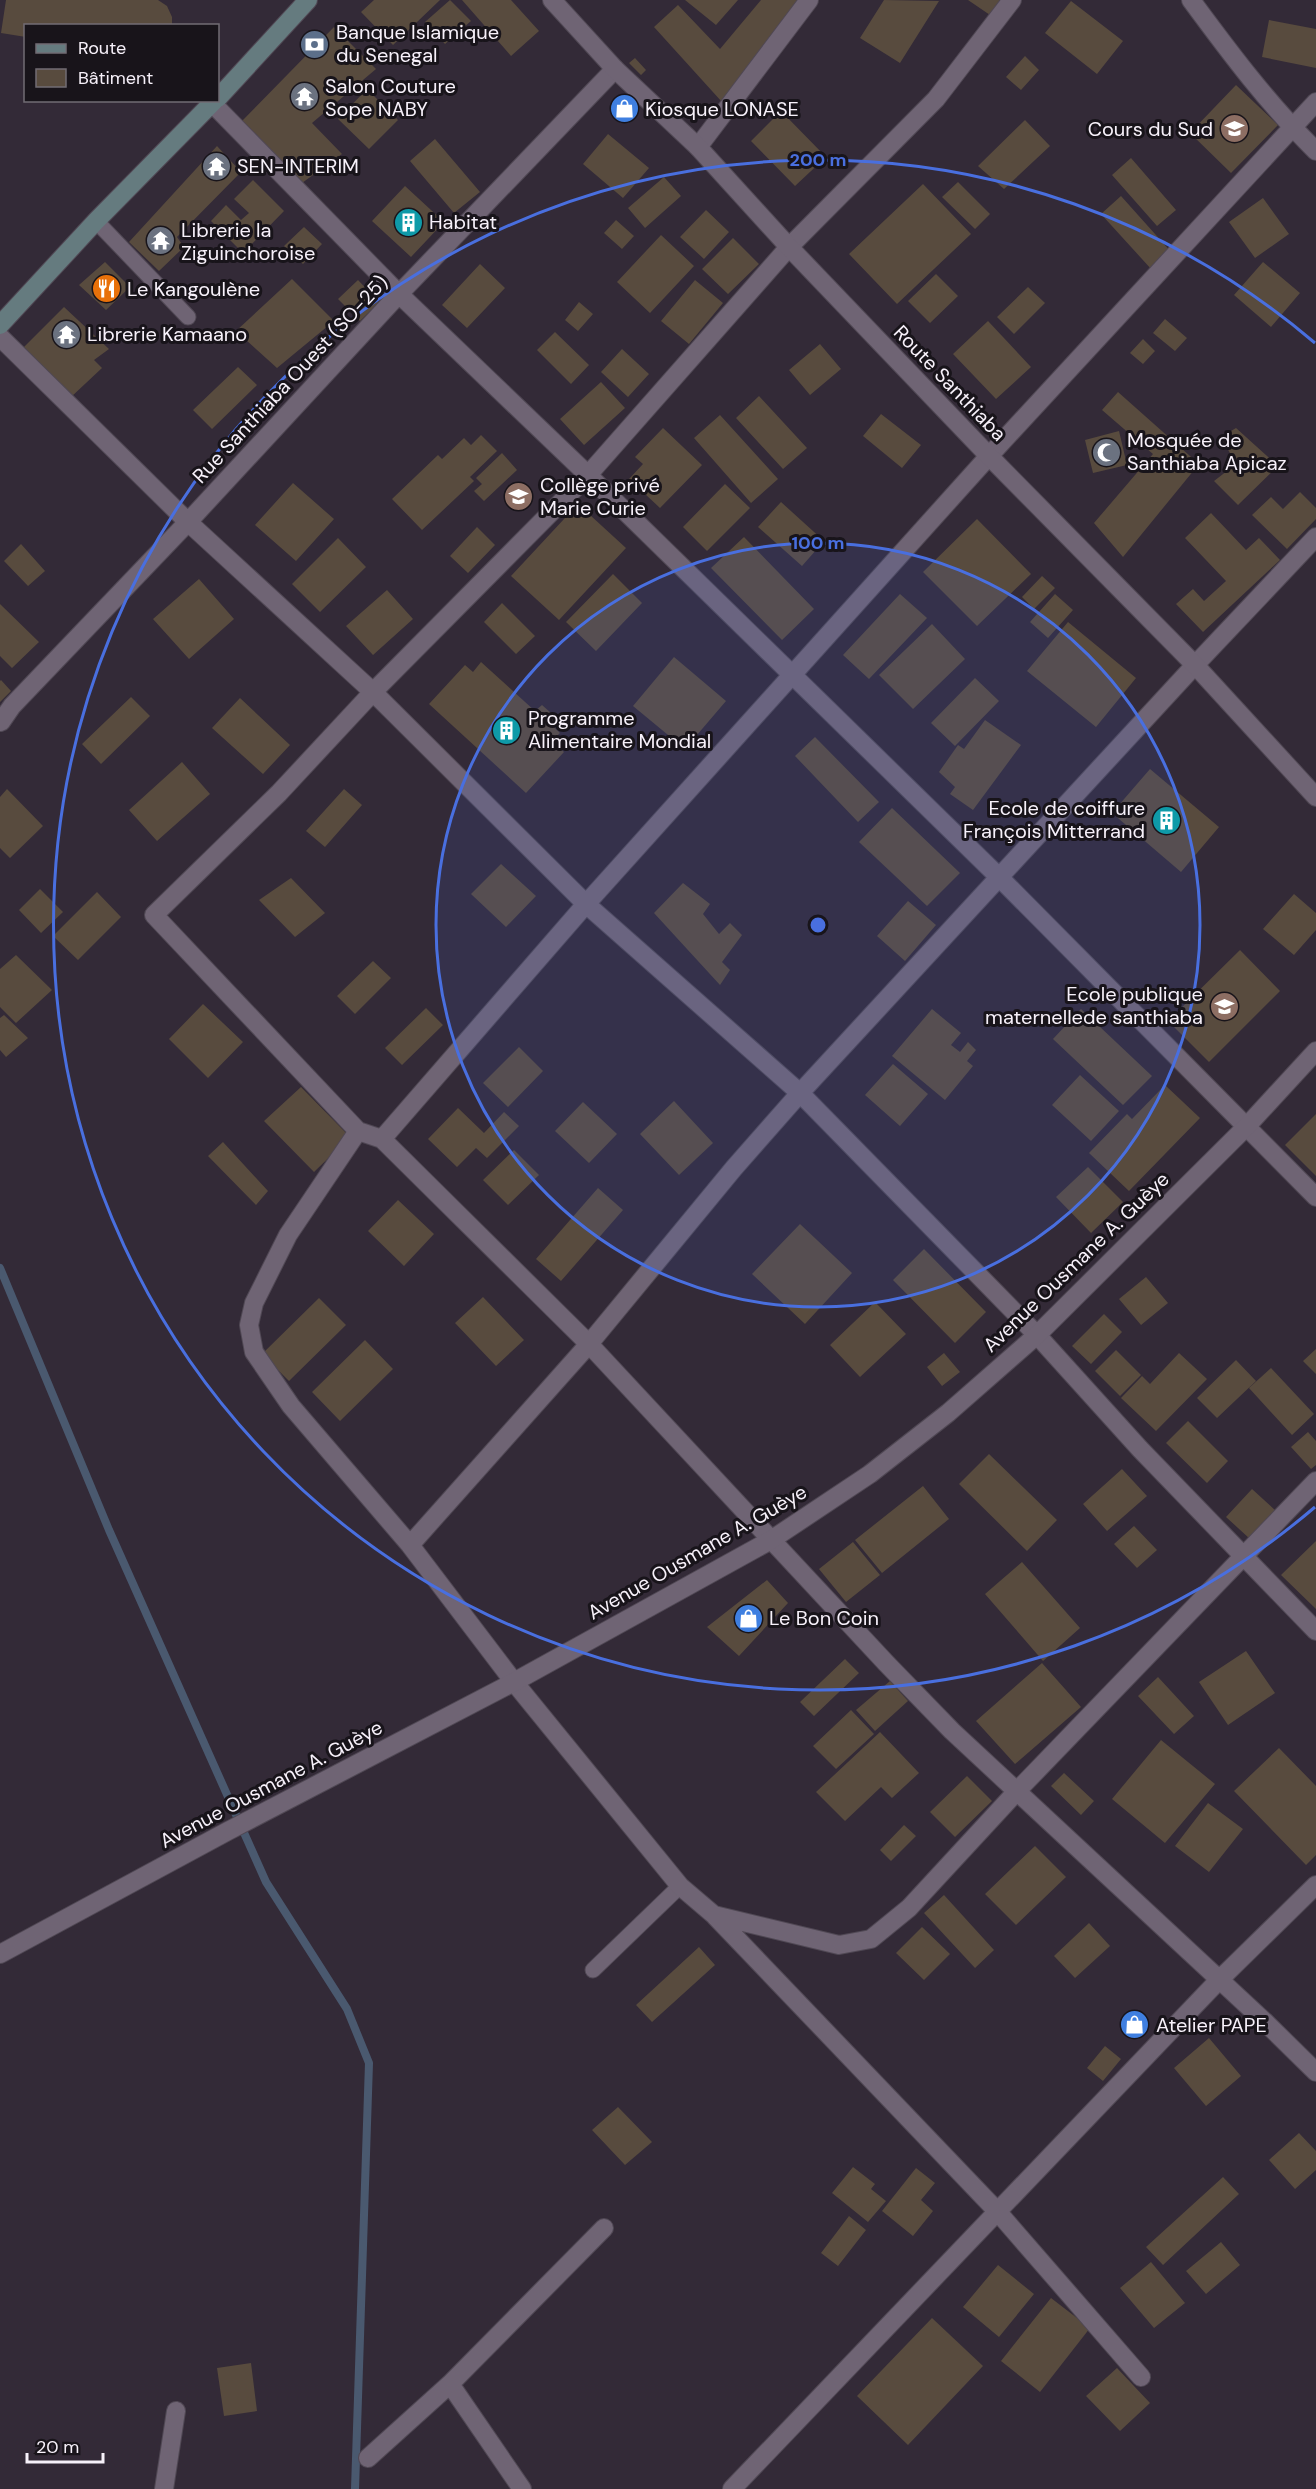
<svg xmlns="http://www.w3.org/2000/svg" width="1316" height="2489" viewBox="0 0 1316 2489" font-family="'DM Sans',sans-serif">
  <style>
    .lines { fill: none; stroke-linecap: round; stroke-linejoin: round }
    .stream { stroke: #4a596f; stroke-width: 8 }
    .building { fill: #584b3e }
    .service-casing { stroke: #504854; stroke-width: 17 }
    .minor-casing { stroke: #504854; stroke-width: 20 }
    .tertiary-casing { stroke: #504854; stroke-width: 20 }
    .secondary-casing { stroke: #504854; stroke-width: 20 }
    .service { stroke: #6f6474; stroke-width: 15 }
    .minor { stroke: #6f6474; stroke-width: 18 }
    .tertiary { stroke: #6f6474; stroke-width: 18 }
    .secondary { stroke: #657b7f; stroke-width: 18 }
    .ring { fill: none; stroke: #496fdf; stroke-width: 3 }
    .labels { text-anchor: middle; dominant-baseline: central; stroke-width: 6; stroke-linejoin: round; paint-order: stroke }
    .poi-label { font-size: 20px; fill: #f7f1fa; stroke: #18141a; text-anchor: start }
    .street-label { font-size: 20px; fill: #f7f1fa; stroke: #18141a }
    .centre { fill: #496fdf; stroke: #18141a; stroke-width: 3 }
    .ring-label { font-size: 18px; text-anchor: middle; font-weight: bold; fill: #496fdf; stroke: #18141a; stroke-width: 6; stroke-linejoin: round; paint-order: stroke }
  </style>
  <rect width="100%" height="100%" fill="#332a37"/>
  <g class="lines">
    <path class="stream" d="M0,1268L109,1530L266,1882L347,2009L369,2063L355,2489"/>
  </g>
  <path class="building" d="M6,0H158L167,6L172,17V26H26V37L1,33Z
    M374,0H440L393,45L361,12Z
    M450,0L471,21L445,44L425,22Z
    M462,0H511L539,31L511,56Z
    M685,0H738L716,25Z
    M761,0H802L722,102L654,27L678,5L720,49Z
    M884,0L939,1L900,63L860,38Z
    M968,0H1000L990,15Z
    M1071,1L1123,41L1097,74L1045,33Z
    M1269,20L1316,29V68L1262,57Z
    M334,27L376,69L312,123L342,154L302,183L242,121Z
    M1025,56L1039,70L1021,90L1006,77Z
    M635,58L646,70L641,75L629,63Z
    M1236,85L1278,125L1231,173L1190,133Z
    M367,89L398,120L369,149L338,119Z
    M781,111L826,157L795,186L751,141Z
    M1025,120L1050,146L1004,189L978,166Z
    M608,134L649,168L623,198L583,164Z
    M435,139L480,192L454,213L410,161Z
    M217,146L241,172L177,237L184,247L159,271L129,242Z
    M1131,158L1176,210L1157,226L1112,175Z
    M664,177L681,196L645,228L628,208Z
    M253,180L284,211L243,253L211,221L226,205L241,220L249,213L234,199Z
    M958,182L990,214L975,229L942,197Z
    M923,184L971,234L897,304L849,254Z
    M405,186L444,222L411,257L372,221Z
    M1121,196L1172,253L1152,270L1101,214Z
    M1263,198L1289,234L1255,258L1229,222Z
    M706,210L729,232L704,259L680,237Z
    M616,220L634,236L622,249L604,233Z
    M304,227L322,244L303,264L284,246Z
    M661,235L694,266L650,313L617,282Z
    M733,238L759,264L728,294L702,269Z
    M105,262L130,287L106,310L79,285Z
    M1263,262L1300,293L1271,327L1234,295Z
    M480,264L505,288L467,328L442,305Z
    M936,274L958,296L930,323L908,301Z
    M292,279L334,321L277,368L236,331Z
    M358,280L379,302L360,321L338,299Z
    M695,280L723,303L689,344L661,321Z
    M1028,287L1045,303L1014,334L997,317Z
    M579,302L593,314L578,331L565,320Z
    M64,307L109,349L94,360L102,368L70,398L18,353Z
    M1165,319L1187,338L1175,351L1153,333Z
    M988,321L1031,367L996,399L953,354Z
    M555,332L589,365L571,384L537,350Z
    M1143,339L1155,351L1143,364L1130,353Z
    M820,344L841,369L810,395L789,370Z
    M622,349L649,374L628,397L601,372Z
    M238,367L257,385L212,429L193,410Z
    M601,382L625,408L584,445L560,419Z
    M1118,392L1199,464L1123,557L1094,523L1153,454L1102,410Z
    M759,396L807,448L783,469L736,418Z
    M881,414L921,445L902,468L863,436Z
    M720,415L778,479L751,503L694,438Z
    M663,428L702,465L660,508L629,479L643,464L635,457Z
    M1236,428L1278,466L1238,505L1214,481L1236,464L1221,437Z
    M1119,431L1127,465L1093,473L1085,440Z
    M481,435L497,451L470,477L474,481L422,530L392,499L438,455L442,459L464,438L471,445Z
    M502,453L517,470L484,501L474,491L482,484L476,478Z
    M293,483L334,519L296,561L255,525Z
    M725,484L750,508L707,551L683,527Z
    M1300,492L1316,508V519L1287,549L1252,515L1271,497L1283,509Z
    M781,502L824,541L802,566L758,527Z
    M578,504L626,548L559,620L511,576Z
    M1211,513L1246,550L1259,538L1280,560L1203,632L1176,604L1193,589L1204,601L1226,581L1185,538Z
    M977,519L1031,574L977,626L923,572Z
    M477,527L495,545L468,573L450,556Z
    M744,537L814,609L782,640L711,568Z
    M338,538L366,567L320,612L292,584Z
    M21,544L45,571L28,586L4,561Z
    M613,574L642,603L596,651L566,622Z
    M1042,576L1055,588L1034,609L1022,597Z
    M199,579L234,619L189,659L153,619Z
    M387,590L413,619L373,655L346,626Z
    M900,594L927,618L869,679L843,655Z
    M1055,594L1073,610L1048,638L1030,622Z
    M502,603L535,636L516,654L484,622Z
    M0,604L39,642L12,668L0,656Z
    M1068,622L1136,678L1096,727L1027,671Z
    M932,624L965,659L913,709L879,675Z
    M674,657L726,701L685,749L633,706Z
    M481,662L535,711L542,705L560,721L554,727L560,733L552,741L564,752L526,793L429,704L465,665L473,672Z
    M975,678L999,701L955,746L931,723Z
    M1,680L11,691L0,702V681Z
    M131,697L150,716L101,764L82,744Z
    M240,698L290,745L263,774L212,728Z
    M985,720L1021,745L973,810L950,794L955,787L939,772L958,745L964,749Z
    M815,737L879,802L858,822L795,756Z
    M182,762L210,794L157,841L129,810Z
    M1150,769L1219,827L1181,872L1112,813Z
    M7,789L43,826L10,858L0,848V797Z
    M344,789L362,805L325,847L306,831Z
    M892,808L960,873L927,906L859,842Z
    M501,864L536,896L506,927L471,894Z
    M291,878L325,913L295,937L259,900Z
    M683,883L710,904L703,914L719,934L730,923L742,935L722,962L730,970L720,985L654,913Z
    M40,889L63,912L41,933L19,910Z
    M97,892L121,917L78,960L53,936Z
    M1294,894L1316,913V930L1294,955L1263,929Z
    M908,901L936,925L905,961L877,936Z
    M1240,950L1280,991L1209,1062L1168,1021Z
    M16,955L52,990L16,1023L0,1007V969Z
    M373,961L391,978L355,1014L337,996Z
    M203,1004L243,1042L208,1078L169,1039Z
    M426,1008L443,1025L402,1065L385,1048Z
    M932,1009L961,1033L951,1045L960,1052L968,1042L976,1050L967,1061L973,1066L945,1100L892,1056Z
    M1081,1009L1152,1076L1123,1105L1053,1039Z
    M4,1015L28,1038L6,1057L0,1050V1018Z
    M519,1047L543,1071L508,1107L483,1083Z
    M893,1064L928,1094L900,1126L865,1095Z
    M1080,1075L1119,1111L1091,1141L1052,1105Z
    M1165,1085L1200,1118L1129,1191L1089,1153L1127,1114L1132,1119Z
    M301,1087L350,1137L314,1172L264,1121Z
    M674,1101L713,1143L679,1175L640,1134Z
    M583,1102L617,1134L589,1163L555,1131Z
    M458,1108L484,1133L504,1112L519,1126L487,1158L476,1148L457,1167L428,1139Z
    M1316,1114V1176L1285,1145Z
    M223,1142L268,1191L256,1205L208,1156Z
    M514,1150L539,1175L508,1205L483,1180Z
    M1088,1167L1123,1202L1091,1233L1056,1197Z
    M598,1188L623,1210L561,1281L536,1259Z
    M398,1200L434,1234L404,1266L368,1231Z
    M800,1224L852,1273L805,1324L752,1274Z
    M924,1249L986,1312L955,1343L893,1280Z
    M1146,1277L1168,1303L1141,1325L1119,1299Z
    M483,1297L524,1340L496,1366L455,1323Z
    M319,1298L346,1325L289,1381L262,1354Z
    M875,1302L906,1334L860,1377L830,1345Z
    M1104,1314L1122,1332L1091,1364L1072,1346Z
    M365,1340L393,1369L340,1421L312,1392Z
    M1316,1349V1374L1303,1361Z
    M1116,1350L1141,1375L1120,1396L1095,1371Z
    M944,1353L960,1372L942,1386L927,1367Z
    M1179,1353L1207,1379L1156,1431L1121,1398L1142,1376L1150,1384Z
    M1236,1360L1256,1381L1217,1418L1197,1398Z
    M1271,1368L1314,1414L1292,1435L1249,1388Z
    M1188,1421L1228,1461L1207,1483L1166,1443Z
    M1308,1432L1316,1441V1465L1311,1469L1291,1447Z
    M989,1454L1057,1520L1027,1551L959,1484Z
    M1122,1469L1147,1496L1107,1531L1083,1504Z
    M923,1486L949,1519L882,1573L855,1540Z
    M1252,1489L1276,1511L1250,1539L1226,1517Z
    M1134,1526L1157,1550L1137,1568L1114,1544Z
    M1316,1541V1609L1281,1575Z
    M853,1542L880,1575L846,1602L819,1569Z
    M1022,1562L1080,1628L1043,1661L985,1594Z
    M767,1580L788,1603L739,1656L707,1627Z
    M1246,1651L1275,1693L1228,1725L1199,1682Z
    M845,1659L859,1673L814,1716L800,1702Z
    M1042,1663L1081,1707L1015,1764L976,1721Z
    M1158,1677L1194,1716L1174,1734L1138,1696Z
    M890,1681L908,1701L875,1731L856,1710Z
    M851,1710L874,1734L836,1769L813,1746Z
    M880,1732L919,1773L892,1798L881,1787L845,1821L816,1792Z
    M1161,1740L1215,1784L1165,1843L1112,1799Z
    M1279,1748L1316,1786V1855L1306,1865L1234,1791Z
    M1064,1773L1094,1801L1081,1815L1051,1786Z
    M967,1776L992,1801L955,1837L930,1812Z
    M1208,1803L1243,1829L1209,1872L1175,1846Z
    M904,1825L916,1836L891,1861L880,1850Z
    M1035,1846L1066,1877L1016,1925L985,1894Z
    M944,1895L994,1950L975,1968L924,1913Z
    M1089,1923L1110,1946L1075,1978L1054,1956Z
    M922,1927L950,1954L924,1980L896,1953Z
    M699,1947L715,1965L652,2022L636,2005Z
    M1209,2038L1241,2076L1206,2106L1174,2068Z
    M1105,2046L1121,2059L1103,2081L1087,2068Z
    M618,2107L652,2142L625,2165L592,2130Z
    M1299,2133L1316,2151V2170L1295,2189L1269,2160Z
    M853,2167L875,2184L871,2189L886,2201L868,2222L832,2193Z
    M916,2168L935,2183L921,2200L933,2211L913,2236L882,2211Z
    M1223,2177L1239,2194L1163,2265L1146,2247Z
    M849,2216L866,2230L838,2266L821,2253Z
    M1221,2242L1240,2265L1206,2294L1186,2271Z
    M1151,2262L1185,2303L1154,2328L1120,2288Z
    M998,2265L1034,2294L999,2337L963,2307Z
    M1051,2298L1090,2328L1040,2392L1001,2361Z
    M932,2318L983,2366L908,2445L857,2396Z
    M251,2363L257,2411L224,2416L217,2368Z
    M1117,2368L1150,2403L1120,2431L1086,2396Z"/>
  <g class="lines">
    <defs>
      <path id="service" d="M96,221L188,317
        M593,1970L680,1886"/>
      <path id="minor" d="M1012,0L936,99L789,247L588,475L373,692L279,793L154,915L358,1131L382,1139L589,1344L886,1663L952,1731L1264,2021L1316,2072
        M1191,0C1230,53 1269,105 1316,151
        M212,103L399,294L588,475L999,877L1316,1197
        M698,147L809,0
        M0,337L188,522L373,692L586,904L800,1093L1037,1335L1140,1449L1316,1631
        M1,722L12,706L188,522L399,294L615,69
        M358,1131L288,1235L254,1303L249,1325L254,1352L291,1406L410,1545L514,1682L680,1886L714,1915L839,1945L871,1939L909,1908L1017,1791L1316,1481
        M382,1139L586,904L989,456L1316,102
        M410,1545L589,1344L734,1168L800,1093L1195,665L1316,537
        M715,1916L997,2211L1141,2377
        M450,2384L522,2489
        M368,2458L450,2384L604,2228
        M164,2489L176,2411
        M732,2489L1219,1980L1316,1885"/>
      <path id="tertiary" d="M552,0L615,69L698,147L789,247L989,456L1195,665L1316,797
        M0,1954L228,1831L514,1682L771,1540L870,1474L948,1413L1037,1335L1247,1126L1316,1051"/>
      <path id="secondary" d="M218,98L308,0
        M0,325L96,221L215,100"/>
    </defs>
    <use href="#service" class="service-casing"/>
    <use href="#minor" class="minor-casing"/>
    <use href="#tertiary" class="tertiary-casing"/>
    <use href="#secondary" class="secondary-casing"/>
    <use href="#service" class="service"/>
    <use href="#minor" class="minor"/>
    <use href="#tertiary" class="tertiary"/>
    <use href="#secondary" class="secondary"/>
  </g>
  <circle cx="818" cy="925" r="382" fill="#496fdf" fill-opacity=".12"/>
  <g class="ring">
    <circle cx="818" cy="925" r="382"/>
    <path d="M1315 1507A765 765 0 1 1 1315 343"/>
  </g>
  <defs>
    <symbol id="bank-disc" viewBox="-11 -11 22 22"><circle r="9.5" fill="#5c6f8a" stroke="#18141a"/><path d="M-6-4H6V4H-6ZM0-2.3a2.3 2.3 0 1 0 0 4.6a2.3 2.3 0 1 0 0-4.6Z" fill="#fff"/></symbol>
    <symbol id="temple-disc" viewBox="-11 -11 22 22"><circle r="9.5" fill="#6b7280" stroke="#18141a"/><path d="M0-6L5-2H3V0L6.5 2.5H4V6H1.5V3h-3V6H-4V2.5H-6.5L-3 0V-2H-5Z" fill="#fff"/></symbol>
    <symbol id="shop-disc" viewBox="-11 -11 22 22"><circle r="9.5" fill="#3f7fe0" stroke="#18141a"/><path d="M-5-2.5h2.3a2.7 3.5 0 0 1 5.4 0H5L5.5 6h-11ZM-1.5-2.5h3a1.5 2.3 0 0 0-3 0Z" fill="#fff"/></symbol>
    <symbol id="school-disc" viewBox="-11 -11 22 22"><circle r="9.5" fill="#8d6e63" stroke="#18141a"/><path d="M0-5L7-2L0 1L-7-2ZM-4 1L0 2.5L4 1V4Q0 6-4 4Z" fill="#fff"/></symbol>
    <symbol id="building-disc" viewBox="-11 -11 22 22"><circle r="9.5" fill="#0f9aa8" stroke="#18141a"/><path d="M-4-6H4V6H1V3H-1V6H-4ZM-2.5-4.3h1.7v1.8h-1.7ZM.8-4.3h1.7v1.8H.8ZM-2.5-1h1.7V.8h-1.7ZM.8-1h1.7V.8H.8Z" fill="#fff"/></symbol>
    <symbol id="restaurant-disc" viewBox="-11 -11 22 22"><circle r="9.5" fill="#e8710a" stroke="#18141a"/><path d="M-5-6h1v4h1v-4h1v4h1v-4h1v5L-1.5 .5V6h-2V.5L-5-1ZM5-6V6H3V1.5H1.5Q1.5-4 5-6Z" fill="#fff"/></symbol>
    <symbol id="mosque-disc" viewBox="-11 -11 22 22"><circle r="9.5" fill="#6b7280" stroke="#18141a"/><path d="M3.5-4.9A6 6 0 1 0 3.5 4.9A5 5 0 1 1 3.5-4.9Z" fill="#fff"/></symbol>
  </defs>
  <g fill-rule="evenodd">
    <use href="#bank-disc" x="298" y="28" width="33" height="33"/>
    <use href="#temple-disc" x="288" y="80" width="33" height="33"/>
    <use href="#shop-disc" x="608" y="92" width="33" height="33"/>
    <use href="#school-disc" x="1218" y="112" width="33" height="33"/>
    <use href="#temple-disc" x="200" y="150" width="33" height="33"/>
    <use href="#building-disc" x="392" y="206" width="33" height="33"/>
    <use href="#temple-disc" x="144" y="224" width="33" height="33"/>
    <use href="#restaurant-disc" x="90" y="272" width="33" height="33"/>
    <use href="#temple-disc" x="50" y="318" width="33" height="33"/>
    <use href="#mosque-disc" x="1090" y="436" width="33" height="33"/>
    <use href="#school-disc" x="502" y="480" width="33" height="33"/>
    <use href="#building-disc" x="490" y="714" width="33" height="33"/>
    <use href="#building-disc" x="1150" y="804" width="33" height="33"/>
    <use href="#school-disc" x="1208" y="990" width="33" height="33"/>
    <use href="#shop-disc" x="732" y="1602" width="33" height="33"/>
    <use href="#shop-disc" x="1118" y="2008" width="33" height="33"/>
  </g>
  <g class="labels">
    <g class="poi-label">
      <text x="336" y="32">Banque Islamique<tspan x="336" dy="23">du Senegal</tspan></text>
      <text x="325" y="86">Salon Couture<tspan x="325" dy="23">Sope NABY</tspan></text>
      <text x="645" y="109">Kiosque LONASE</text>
      <text x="1213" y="129" text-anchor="end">Cours du Sud</text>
      <text x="237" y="166">SEN-INTERIM</text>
      <text x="429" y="222">Habitat</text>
      <text x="181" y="230">Librerie la<tspan x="181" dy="23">Ziguinchoroise</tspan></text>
      <text x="127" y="289">Le Kangoulène</text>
      <text x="87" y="334">Librerie Kamaano</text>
      <text x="1127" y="440">Mosquée de<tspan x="1127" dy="23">Santhiaba Apicaz</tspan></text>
      <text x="540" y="485">Collège privé<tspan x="540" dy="23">Marie Curie</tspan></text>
      <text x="528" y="718">Programme<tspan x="528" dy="23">Alimentaire Mondial</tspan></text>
      <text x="1145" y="808" text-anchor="end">Ecole de coiffure<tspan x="1145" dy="23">François Mitterrand</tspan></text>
      <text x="1203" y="994" text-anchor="end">Ecole publique<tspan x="1203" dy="23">maternellede santhiaba</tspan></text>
      <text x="769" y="1618">Le Bon Coin</text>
      <text x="1156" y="2025">Atelier PAPE</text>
    </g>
    <g class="street-label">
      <text transform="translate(290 379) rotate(-47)">Rue Santhiaba Ouest (SO-25)</text>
      <text transform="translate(950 383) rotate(46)">Route Santhiaba</text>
      <text transform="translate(1076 1262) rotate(-44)">Avenue Ousmane A. Guèye</text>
      <text transform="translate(697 1552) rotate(-30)">Avenue Ousmane A. Guèye</text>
      <text transform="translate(271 1784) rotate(-28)">Avenue Ousmane A. Guèye</text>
    </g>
  </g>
  <circle cx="818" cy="925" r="9" class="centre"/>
  <g class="ring-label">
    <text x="818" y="166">200 m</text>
    <text x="818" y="549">100 m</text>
  </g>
  <rect x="24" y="24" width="195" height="78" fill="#18141a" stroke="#716c74" stroke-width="1.5"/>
  <rect x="36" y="44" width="30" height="9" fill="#657b7f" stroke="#716c74" stroke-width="1.5"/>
  <text x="78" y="54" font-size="18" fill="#f7f1fa">Route</text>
  <rect x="36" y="69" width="30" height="18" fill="#584b3e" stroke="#716c74" stroke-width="1.5"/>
  <text x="78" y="84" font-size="18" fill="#f7f1fa">Bâtiment</text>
  <path d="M27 2453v9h76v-9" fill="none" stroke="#f7f1fa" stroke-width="3"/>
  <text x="36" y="2453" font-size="18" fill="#f7f1fa" stroke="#18141a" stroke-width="4.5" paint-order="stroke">20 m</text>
</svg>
